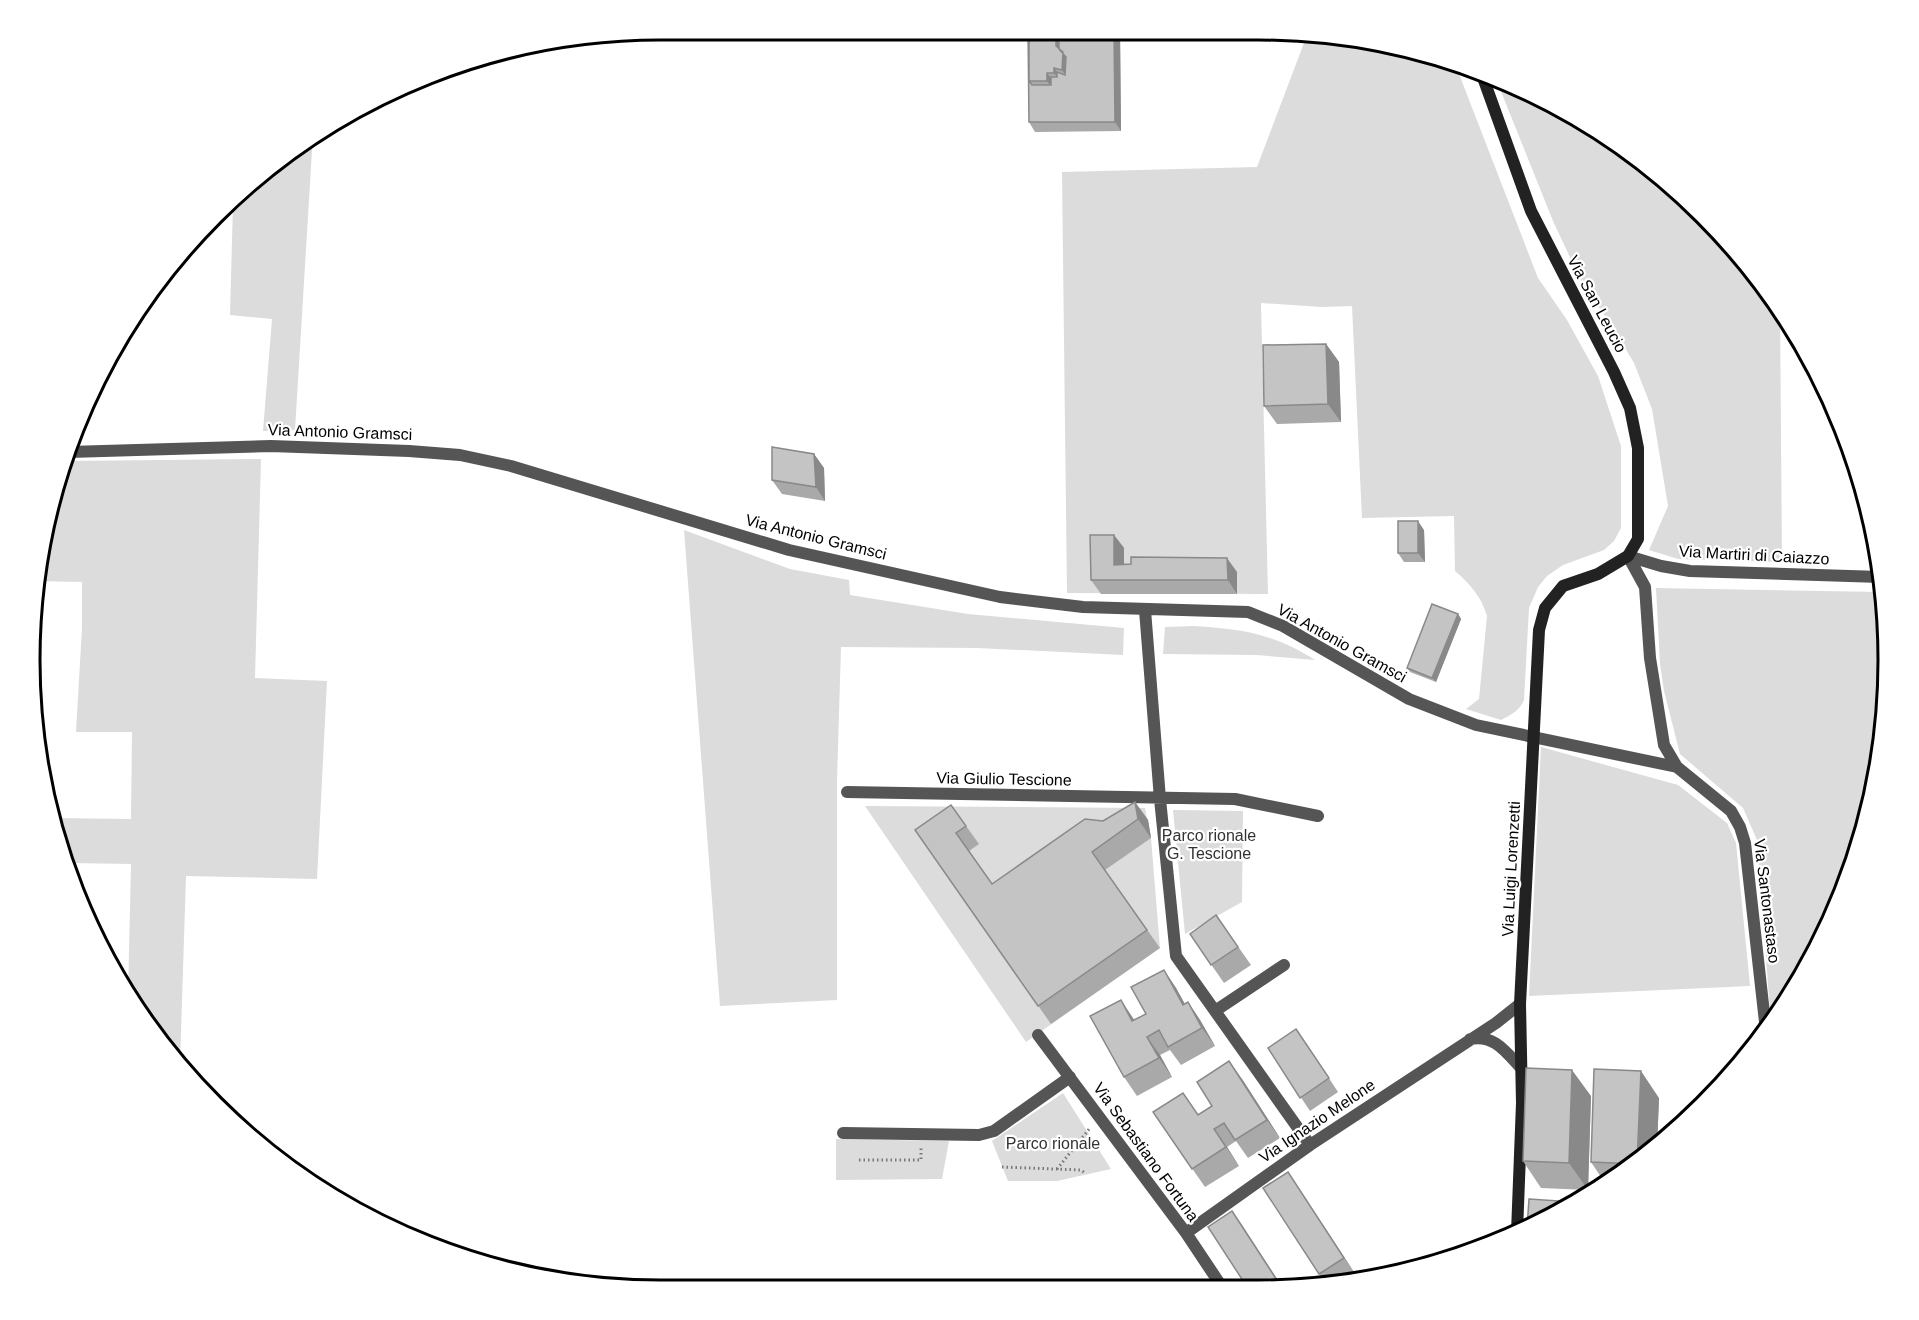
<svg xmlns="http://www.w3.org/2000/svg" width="1919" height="1320" viewBox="0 0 1919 1320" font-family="Helvetica,sans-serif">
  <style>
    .green { fill: #dcdcdc }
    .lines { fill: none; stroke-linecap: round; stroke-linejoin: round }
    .path { stroke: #777; stroke-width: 3; stroke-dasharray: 1.5 3; stroke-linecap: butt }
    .street { stroke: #555; stroke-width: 12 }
    .secondary { stroke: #222; stroke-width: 12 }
    .wall { fill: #a9a9a9 }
    .shaded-wall { fill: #898989 }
    .building { fill: #c4c4c4; stroke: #898989; stroke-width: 1.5 }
    .labels { text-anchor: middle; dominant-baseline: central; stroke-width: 4.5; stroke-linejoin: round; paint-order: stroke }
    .street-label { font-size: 16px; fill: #000; stroke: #fff }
    .park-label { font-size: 16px; fill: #333; stroke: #fff }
    .rim { fill: none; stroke: #000; stroke-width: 3 }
  </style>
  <rect width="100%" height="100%" fill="#fff"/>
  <path class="green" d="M1307,35L1330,39L1382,42L1454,61L1538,278L1567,320L1598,376L1621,446V528L1614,541L1604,550L1563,565L1547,576L1538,587L1529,608L1524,700C1520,710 1511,715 1501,720L1466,709L1479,699L1487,616C1481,596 1470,584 1455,571L1454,516L1362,518L1352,306L1321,307L1261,303L1268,594L1067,593L1062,172L1257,167Z
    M1496,79L1574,114L1705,215L1780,307L1782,562L1678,559L1649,550L1668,506L1652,409L1634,363L1612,326L1582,283L1553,221Z
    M313,134L295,430L263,431L272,319L230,315L233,203Z
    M261,459L255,678L327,681L317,879L186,876L180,1064L136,1010L128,996L131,864L69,863L54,818L131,819L132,732H76L82,628V582L35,581V578L67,461Z
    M684,530L790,569L849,580L850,595L968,614L1124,628L1123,655L977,648L841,647L837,780V1000L720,1006Z
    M1656,588L1882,592L1889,660L1877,783L1841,901L1783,1010L1771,1024L1757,840L1743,808L1680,754L1664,691L1660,664Z
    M1194,626C1243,629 1274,634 1315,660L1256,655L1163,654L1165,627Z
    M1541,747L1678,785L1727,823L1736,843L1750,986L1529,996Z
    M865,806L1145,808L1151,838L1160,948L1026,1042Z
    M1173,810L1243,811L1242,902L1185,934Z
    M1063,1093L1111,1169L1057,1181H1008L992,1141Z
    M836,1139L949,1141L942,1179L836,1180Z"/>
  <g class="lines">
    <path class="path" d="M859,1160H921V1148
      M1002,1167L1081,1170L1086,1174
      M1057,1169L1090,1128"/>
    <path class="street" d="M69,452L271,446L409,451L460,455L511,466L789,550L1000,597L1083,607L1248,612L1283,626L1409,699L1476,725L1677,767
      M1628,556L1645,587L1650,658L1664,745L1677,767L1731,811L1740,827L1745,843L1766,1031
      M1628,556L1661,566L1690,571L1881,577
      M1145,610L1160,799L1176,956L1310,1145
      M847,792L1235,799L1318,816
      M1215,1011L1284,965
      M1038,1035L1186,1233L1224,1290
      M1470,1039C1494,1034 1506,1052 1521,1068
      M843,1133L979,1135L994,1131L1070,1077
      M1186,1233L1310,1145L1496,1023L1520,1004"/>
    <path class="secondary" d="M1481,72L1531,211L1614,372L1630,408L1638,448V539L1628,556L1598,574L1563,586L1545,608L1539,630L1520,1004L1522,1103L1517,1232"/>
  </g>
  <path class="wall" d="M1028,30H1120L1121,131L1035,132L1029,122Z
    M1326,344L1339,362L1341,422L1277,424L1264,406Z
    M814,454L824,468L825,501L782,494L772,480Z
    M1424,530L1425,562H1404L1398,553Z
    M1114,535L1124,548V565L1237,572V594H1101L1091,580Z
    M1458,614L1461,619L1436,682L1410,672L1407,668Z
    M1135,802L1148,820L1151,838L1105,870L1160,948L1051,1024L915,830L951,805L979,844L969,851L992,884Z
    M1216,915L1251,965L1224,983L1190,934Z
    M1164,970L1176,988L1185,1004L1188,1002L1200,1020L1215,1046L1181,1065L1170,1050L1160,1055L1172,1077L1137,1096L1124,1077L1134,1020L1146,1014Z
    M1306,1043L1338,1092L1310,1111L1268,1048Z
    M1242,1079L1280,1138L1248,1158L1236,1141L1227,1147L1239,1166L1205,1187L1153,1112L1199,1114L1212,1106Z
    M1591,1096L1588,1190L1541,1188L1523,1161Z
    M1659,1098L1657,1147L1642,1160L1605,1183L1591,1162Z
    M1288,1172L1354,1272L1338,1282L1325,1283L1319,1274Z"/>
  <path class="shaded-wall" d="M1056,30H1060L1072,84L1062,70L1056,46Z
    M1114,30H1120L1121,131L1115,122Z
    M1054,68L1064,81V86L1054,73Z
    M1047,73L1057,86V95L1047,81Z
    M1326,344L1339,362L1341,422L1328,404Z
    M814,454L824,468L825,501L816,487Z
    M1418,521L1424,530L1425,562L1418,553Z
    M1114,535L1124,548V578L1114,565Z
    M1227,558L1237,572V594L1228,580Z
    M1458,614L1461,619L1436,682L1432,678Z
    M1135,802L1148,820L1151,838L1138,819Z
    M1164,970L1176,988L1195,1023L1183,1005Z
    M1121,1000L1133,1018L1145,1039L1132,1021Z
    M1188,1002L1200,1020L1215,1046L1202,1028Z
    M1147,1037L1160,1055L1172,1077L1159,1058Z
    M1229,1061L1242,1079L1280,1138L1267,1120Z
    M1572,1070L1591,1096L1588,1190L1569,1163Z
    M1641,1071L1659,1098L1657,1147L1637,1163Z
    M1214,1129L1227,1147L1239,1166L1226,1147Z
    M1288,1172L1297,1186L1354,1272L1344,1258Z
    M1232,1211L1242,1225L1283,1288H1282Z"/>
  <path class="building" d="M1028,30L1029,81L1032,85H1051V77H1057V72L1065,75L1066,57L1059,49V30H1114L1115,122H1029Z
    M1029,30H1056V46L1063,52L1062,70L1054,68V73H1047V81H1029Z
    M1326,344L1328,404L1264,406L1263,345Z
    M772,447L814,454L816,487L772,480Z
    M1398,521H1418V553H1398Z
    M1090,535H1114V565L1131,564V557L1227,558L1228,580H1091Z
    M1432,604L1458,614L1432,678L1407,668Z
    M1135,802L1138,819L1092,852L1147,930L1038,1006L915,830L951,805L966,826L956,833L992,884L1085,819L1103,821Z
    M1216,915L1238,947L1211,965L1190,934Z
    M1164,970L1183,1005L1188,1002L1202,1028L1168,1047L1159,1030L1147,1037L1159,1058L1124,1077L1090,1016L1121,1000L1132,1021L1146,1014L1131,987Z
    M1296,1029L1329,1078L1300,1098L1268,1048Z
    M1229,1061L1267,1120L1235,1140L1224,1123L1214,1129L1226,1147L1192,1169L1153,1112L1183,1093L1198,1115L1212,1106L1197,1082Z
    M1526,1068L1572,1070L1569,1163L1523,1161Z
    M1594,1069L1641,1071L1637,1163L1636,1164L1591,1162Z
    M1288,1172L1344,1258L1319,1274L1263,1188Z
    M1529,1199L1575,1202L1538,1225L1527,1228Z
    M1232,1211L1282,1288L1249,1290L1208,1227Z"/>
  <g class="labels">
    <g class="street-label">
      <text transform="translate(1597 304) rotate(62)">Via San Leucio</text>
      <text transform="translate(340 432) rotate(2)">Via Antonio Gramsci</text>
      <text transform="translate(816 537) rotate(14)">Via Antonio Gramsci</text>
      <text transform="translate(1754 555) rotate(3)">Via Martiri di Caiazzo</text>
      <text transform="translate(1342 643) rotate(29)">Via Antonio Gramsci</text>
      <text transform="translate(1004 779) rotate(1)">Via Giulio Tescione</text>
      <text transform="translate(1511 869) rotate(-87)">Via Luigi Lorenzetti</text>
      <text transform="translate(1767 901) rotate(83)">Via Santonastaso</text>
      <text transform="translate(1317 1121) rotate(-34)">Via Ignazio Melone</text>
      <text transform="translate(1146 1152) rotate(54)">Via Sebastiano Fortuna</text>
    </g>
    <g class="park-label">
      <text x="1209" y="835">Parco rionale<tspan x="1209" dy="18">G. Tescione</tspan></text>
      <text x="1053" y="1143">Parco rionale</text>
    </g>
  </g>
  <path d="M0 0H1919V1320H0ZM660 40H1258A620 620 0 0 1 1878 660V660A620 620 0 0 1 1258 1280H660A620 620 0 0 1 40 660V660A620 620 0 0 1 660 40Z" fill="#fff" fill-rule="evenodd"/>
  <path class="rim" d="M660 40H1258A620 620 0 0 1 1878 660V660A620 620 0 0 1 1258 1280H660A620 620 0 0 1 40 660V660A620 620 0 0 1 660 40Z"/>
</svg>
